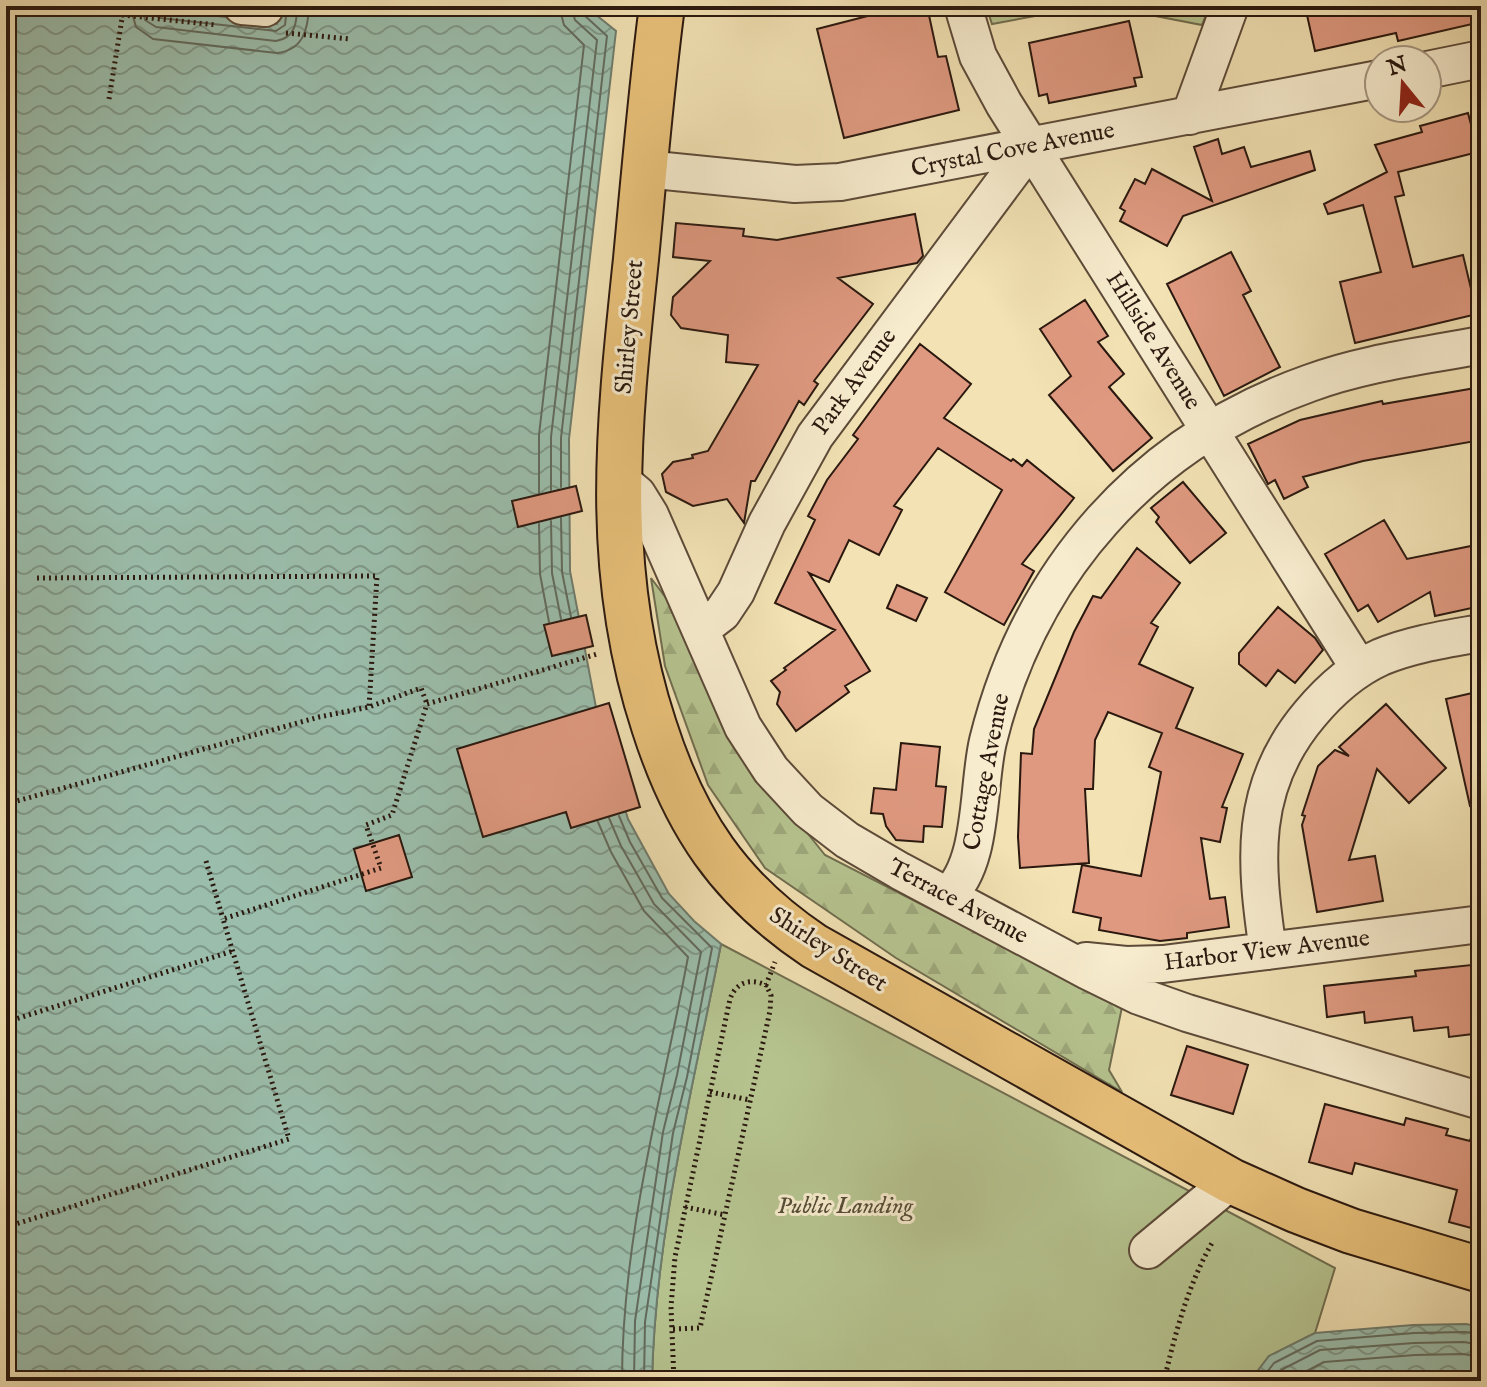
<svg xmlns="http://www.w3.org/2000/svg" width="1487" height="1387" viewBox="0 0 1487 1387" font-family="'IM FELL English',serif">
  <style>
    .forest { fill: url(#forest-firs); stroke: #706e50; stroke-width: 2 }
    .green { fill: #b6c490; stroke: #706e50; stroke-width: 2 }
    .water { fill: url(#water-waves); stroke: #6e7c6d; stroke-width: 2 }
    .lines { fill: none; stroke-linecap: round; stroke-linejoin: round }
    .shore { stroke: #626b5e; stroke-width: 2 }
    .building { fill: #df9980; stroke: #2a180f; stroke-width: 2 }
    .minor-casing { stroke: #5c4a38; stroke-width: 40 }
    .major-casing { stroke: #2a180f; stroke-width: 48 }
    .path { stroke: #2a180f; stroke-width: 5; stroke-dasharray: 2 4; stroke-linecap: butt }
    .minor { stroke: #f7ecce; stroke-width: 36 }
    .major { stroke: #e9c17a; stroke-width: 44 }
    .labels { text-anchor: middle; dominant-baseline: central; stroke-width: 6; stroke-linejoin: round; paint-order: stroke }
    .street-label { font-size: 24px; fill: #2a180f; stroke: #f7ecce }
    .park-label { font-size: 24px; font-style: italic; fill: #544c36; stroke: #f7ecce }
  </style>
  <defs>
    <pattern id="forest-firs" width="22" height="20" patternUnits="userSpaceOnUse" patternTransform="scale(2)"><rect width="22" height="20" fill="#b6c490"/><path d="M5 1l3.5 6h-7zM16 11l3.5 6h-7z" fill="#9da87b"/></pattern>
    <pattern id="water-waves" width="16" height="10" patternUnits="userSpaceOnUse" patternTransform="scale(2)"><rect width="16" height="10" fill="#9bbeac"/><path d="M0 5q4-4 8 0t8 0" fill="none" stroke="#7f998a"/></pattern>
  </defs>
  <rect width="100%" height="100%" fill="#f2e2b4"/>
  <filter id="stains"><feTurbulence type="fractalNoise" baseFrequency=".0025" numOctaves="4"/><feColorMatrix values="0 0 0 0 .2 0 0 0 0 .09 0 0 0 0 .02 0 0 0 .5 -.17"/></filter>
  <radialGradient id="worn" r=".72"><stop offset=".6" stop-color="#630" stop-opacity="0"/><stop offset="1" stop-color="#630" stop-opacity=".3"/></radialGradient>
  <path class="forest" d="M651,578L675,610L729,735L825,855L1122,1007L1109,1070L1122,1092L896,958L765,868L708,785L665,666Z"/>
  <path class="green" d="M986,6H1090L992,24Z
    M1104,6H1210L1202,25Z
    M721,944L1335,1268L1315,1333L1269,1356L1250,1381H652C655,1233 693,1088 721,944Z"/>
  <path class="water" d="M6,6H144L277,24L280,6H585L616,31L569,439L570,571L598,718L628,819L669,894L694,921L721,944C693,1088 655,1233 652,1381H6Z
    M1466,1324L1481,1327V1381H1250L1269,1356L1315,1333L1413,1325Z"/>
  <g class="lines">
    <path class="shore" d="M130,6L136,27L153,39L277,53C303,50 308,30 309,6
      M142,6L145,20L156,27L276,41C295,38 297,23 297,6
      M152,6L153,14L160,18L276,31L285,25L287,6
      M561,487V438L607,36L584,15L581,6
      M551,490V437L597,40L575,20L571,6
      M539,493V435L584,45L564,25L559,6
      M561,518L562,572L571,617
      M551,521L552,573L561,619
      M539,524L540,574L549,622
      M619,816L630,842L662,898L712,948L687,1077L673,1133L645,1322L644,1381
      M609,818L621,846L654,904L701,952L677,1075L663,1132L635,1321L634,1381
      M598,822L611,852L644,911L688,957C662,1097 622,1237 622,1381
      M1260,1381L1274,1363L1317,1341L1414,1333L1465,1332L1481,1334
      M1273,1381L1281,1370L1320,1350L1414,1343L1464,1342L1481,1345
      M1288,1381L1324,1362L1415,1355L1463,1354L1481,1357"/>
  </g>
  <path class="building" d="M890,6H927L938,57L946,56L959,110L844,138L817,29L891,10Z
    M1305,6H1481V22L1398,41L1396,33L1315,51Z
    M1129,21L1142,77L1134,78L1136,86L1049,103L1047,94L1039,96L1029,43Z
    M1468,113L1478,152L1398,172L1404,195L1395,197L1413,267L1463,255L1477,314L1355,343L1340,282L1381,272L1363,205L1328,214L1324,204L1387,172L1375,145L1422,132L1420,126Z
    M1218,139L1222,154L1244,147L1251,167L1310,151L1315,170L1183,216L1167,246L1120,221L1125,211L1120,208L1135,179L1145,184L1152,169L1212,201L1194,147Z
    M915,214L923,256L917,263L838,278L873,304L814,381L818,384L804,405L799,401L755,481H751L744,523L727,499L693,506L666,492L662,474L673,462L693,458L692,455L708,451L758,365L726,362L728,335L681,328L671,315L673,297L710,261L673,257L676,223L744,229L743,236L777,240Z
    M1231,252L1251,291L1243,295L1280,367L1224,396L1167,284Z
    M1085,300L1108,336L1098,342L1124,374L1109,387L1152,438L1113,471L1049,395L1071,376L1040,329Z
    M920,344L971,384L944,418L1011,461L1013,459L1022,466L1027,460L1074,498L1022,564L1034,571L1004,625L945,592L1002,490L938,448L894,506L902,510L879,555L849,540L829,582L809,573L870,671L845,686L849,692L796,731L777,704L780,692L771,681L786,670L784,668L835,630L775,603L815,520L808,516L827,480L858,439L853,435Z
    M1481,387V440L1363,461L1303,477L1308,487L1284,499L1275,480L1268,484L1248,444L1300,420L1382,401L1383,404Z
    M1183,482L1226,533L1190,563L1156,522L1159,517L1151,508Z
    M576,486L582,511L518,527L512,501Z
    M1384,520L1407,559L1476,545L1481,571V606L1435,616L1430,592L1378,622L1368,605L1358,611L1325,554Z
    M1137,548L1180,583L1151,623L1158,627L1139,664L1193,688L1176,728L1243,754L1222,807L1227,808L1220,842L1201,838L1210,899L1225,897L1229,927L1187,933V938L1160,941L1099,930L1101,918L1073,912L1082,865L1141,876L1161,772L1149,767L1162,733L1108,712L1095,740L1093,789H1085L1089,863L1020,868L1018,837L1021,753L1032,754L1034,729L1074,632L1093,596L1101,598Z
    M897,585L927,598L916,621L887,608Z
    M1278,607L1315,638L1323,650L1295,683L1278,670L1266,686L1239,664V653Z
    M586,615L593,646L552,656L544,625Z
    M1481,691V804L1470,806L1446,699Z
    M609,703L640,807L571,828L566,812L483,837L457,749Z
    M1386,704L1446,768L1409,803L1377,769L1349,860L1375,856L1383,901L1317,912L1302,825L1305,816L1302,815L1318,766L1335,750L1349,756L1339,747Z
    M901,743L940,747L936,786L946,787L942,827L924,826L923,842L896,840L886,826L883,814L871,813L874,788L896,790Z
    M399,835L412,877L366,891L354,849Z
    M1481,964V1033L1449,1037L1448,1027L1414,1031L1412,1017L1365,1023L1364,1012L1327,1017L1324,986L1416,976L1415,971Z
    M1187,1046L1248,1065L1233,1114L1171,1095Z
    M1325,1104L1404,1125L1406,1118L1448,1129L1446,1135L1470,1141L1472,1134L1481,1135V1205L1475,1229L1449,1222L1457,1190L1355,1163L1352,1174L1309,1162Z"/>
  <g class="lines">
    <defs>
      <path id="minor" d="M242,6L265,8V6
        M963,6L978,56L1004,104L1359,668
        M1427,70L1481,59
        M1190,116L1230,6
        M645,169L795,184L840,182L1379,79
        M619,479L637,494L650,515L743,727L771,770L808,810L847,840L900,871L1088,971L1139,996L1187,1013L1481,1101
        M701,629L722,613L736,592L767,523L815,436L1031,146
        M947,896C984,864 977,787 988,741C1030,571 1144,442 1310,383C1364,363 1424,356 1481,345
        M1268,951C1255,862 1248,787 1310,714C1330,690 1352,670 1381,657C1412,644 1447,639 1481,633
        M1086,961L1126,965L1163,964L1481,924
        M1148,1250L1231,1181"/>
      <path id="major" d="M662,6C651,90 644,175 636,259C619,421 602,568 654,726C685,823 729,889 814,946L1231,1181L1296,1210L1351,1231L1481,1270"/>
    </defs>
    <use href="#minor" class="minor-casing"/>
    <use href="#major" class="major-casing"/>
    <path class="path" d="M122,15L217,25
      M286,33L350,39
      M109,99L124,6
      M37,578L377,576L369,707
      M6,804L319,717L369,707L421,688L427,704
      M206,861L223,919
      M6,1022L233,951
      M710,1092L750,1100
      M685,1207L725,1215
      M6,1227L289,1139L223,919L381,868L366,825L392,815L427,704L597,654
      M673,1329L700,1328L770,1011L771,995L766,985
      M674,1381L671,1307L675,1257L730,999C736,982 750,978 766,985L775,962
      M1164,1381C1175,1334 1188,1285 1212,1243"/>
    <use href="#minor" class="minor"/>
    <use href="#major" class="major"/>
  </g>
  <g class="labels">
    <g class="street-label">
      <text transform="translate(1013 150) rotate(-11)">Crystal Cove Avenue</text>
      <text transform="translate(630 327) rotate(-85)">Shirley Street</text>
      <text transform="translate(1153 341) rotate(58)">Hillside Avenue</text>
      <text transform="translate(855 382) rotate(-54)">Park Avenue</text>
      <text transform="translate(987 772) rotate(-79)">Cottage Avenue</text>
      <text transform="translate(958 902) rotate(28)">Terrace Avenue</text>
      <text transform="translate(828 950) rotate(33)">Shirley Street</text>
      <text transform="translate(1267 951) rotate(-7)">Harbor View Avenue</text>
    </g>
    <g class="park-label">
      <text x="845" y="1206">Public Landing</text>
    </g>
  </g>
  <rect width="1487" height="1387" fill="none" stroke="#f2e2b4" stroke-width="32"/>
  <rect x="8" y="8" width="1471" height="1371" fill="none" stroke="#2a180f" stroke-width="4"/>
  <rect x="16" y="16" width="1455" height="1355" fill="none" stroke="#2a180f" stroke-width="2"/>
  <g transform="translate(1403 84) rotate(342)"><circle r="38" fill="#f7ecce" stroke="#a59782" stroke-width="2"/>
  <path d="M0-6L14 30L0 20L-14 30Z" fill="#8f2418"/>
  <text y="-12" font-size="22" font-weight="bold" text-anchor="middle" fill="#2a180f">N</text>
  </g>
  <rect width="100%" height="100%" filter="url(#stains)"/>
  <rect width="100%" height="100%" fill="url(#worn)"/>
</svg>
